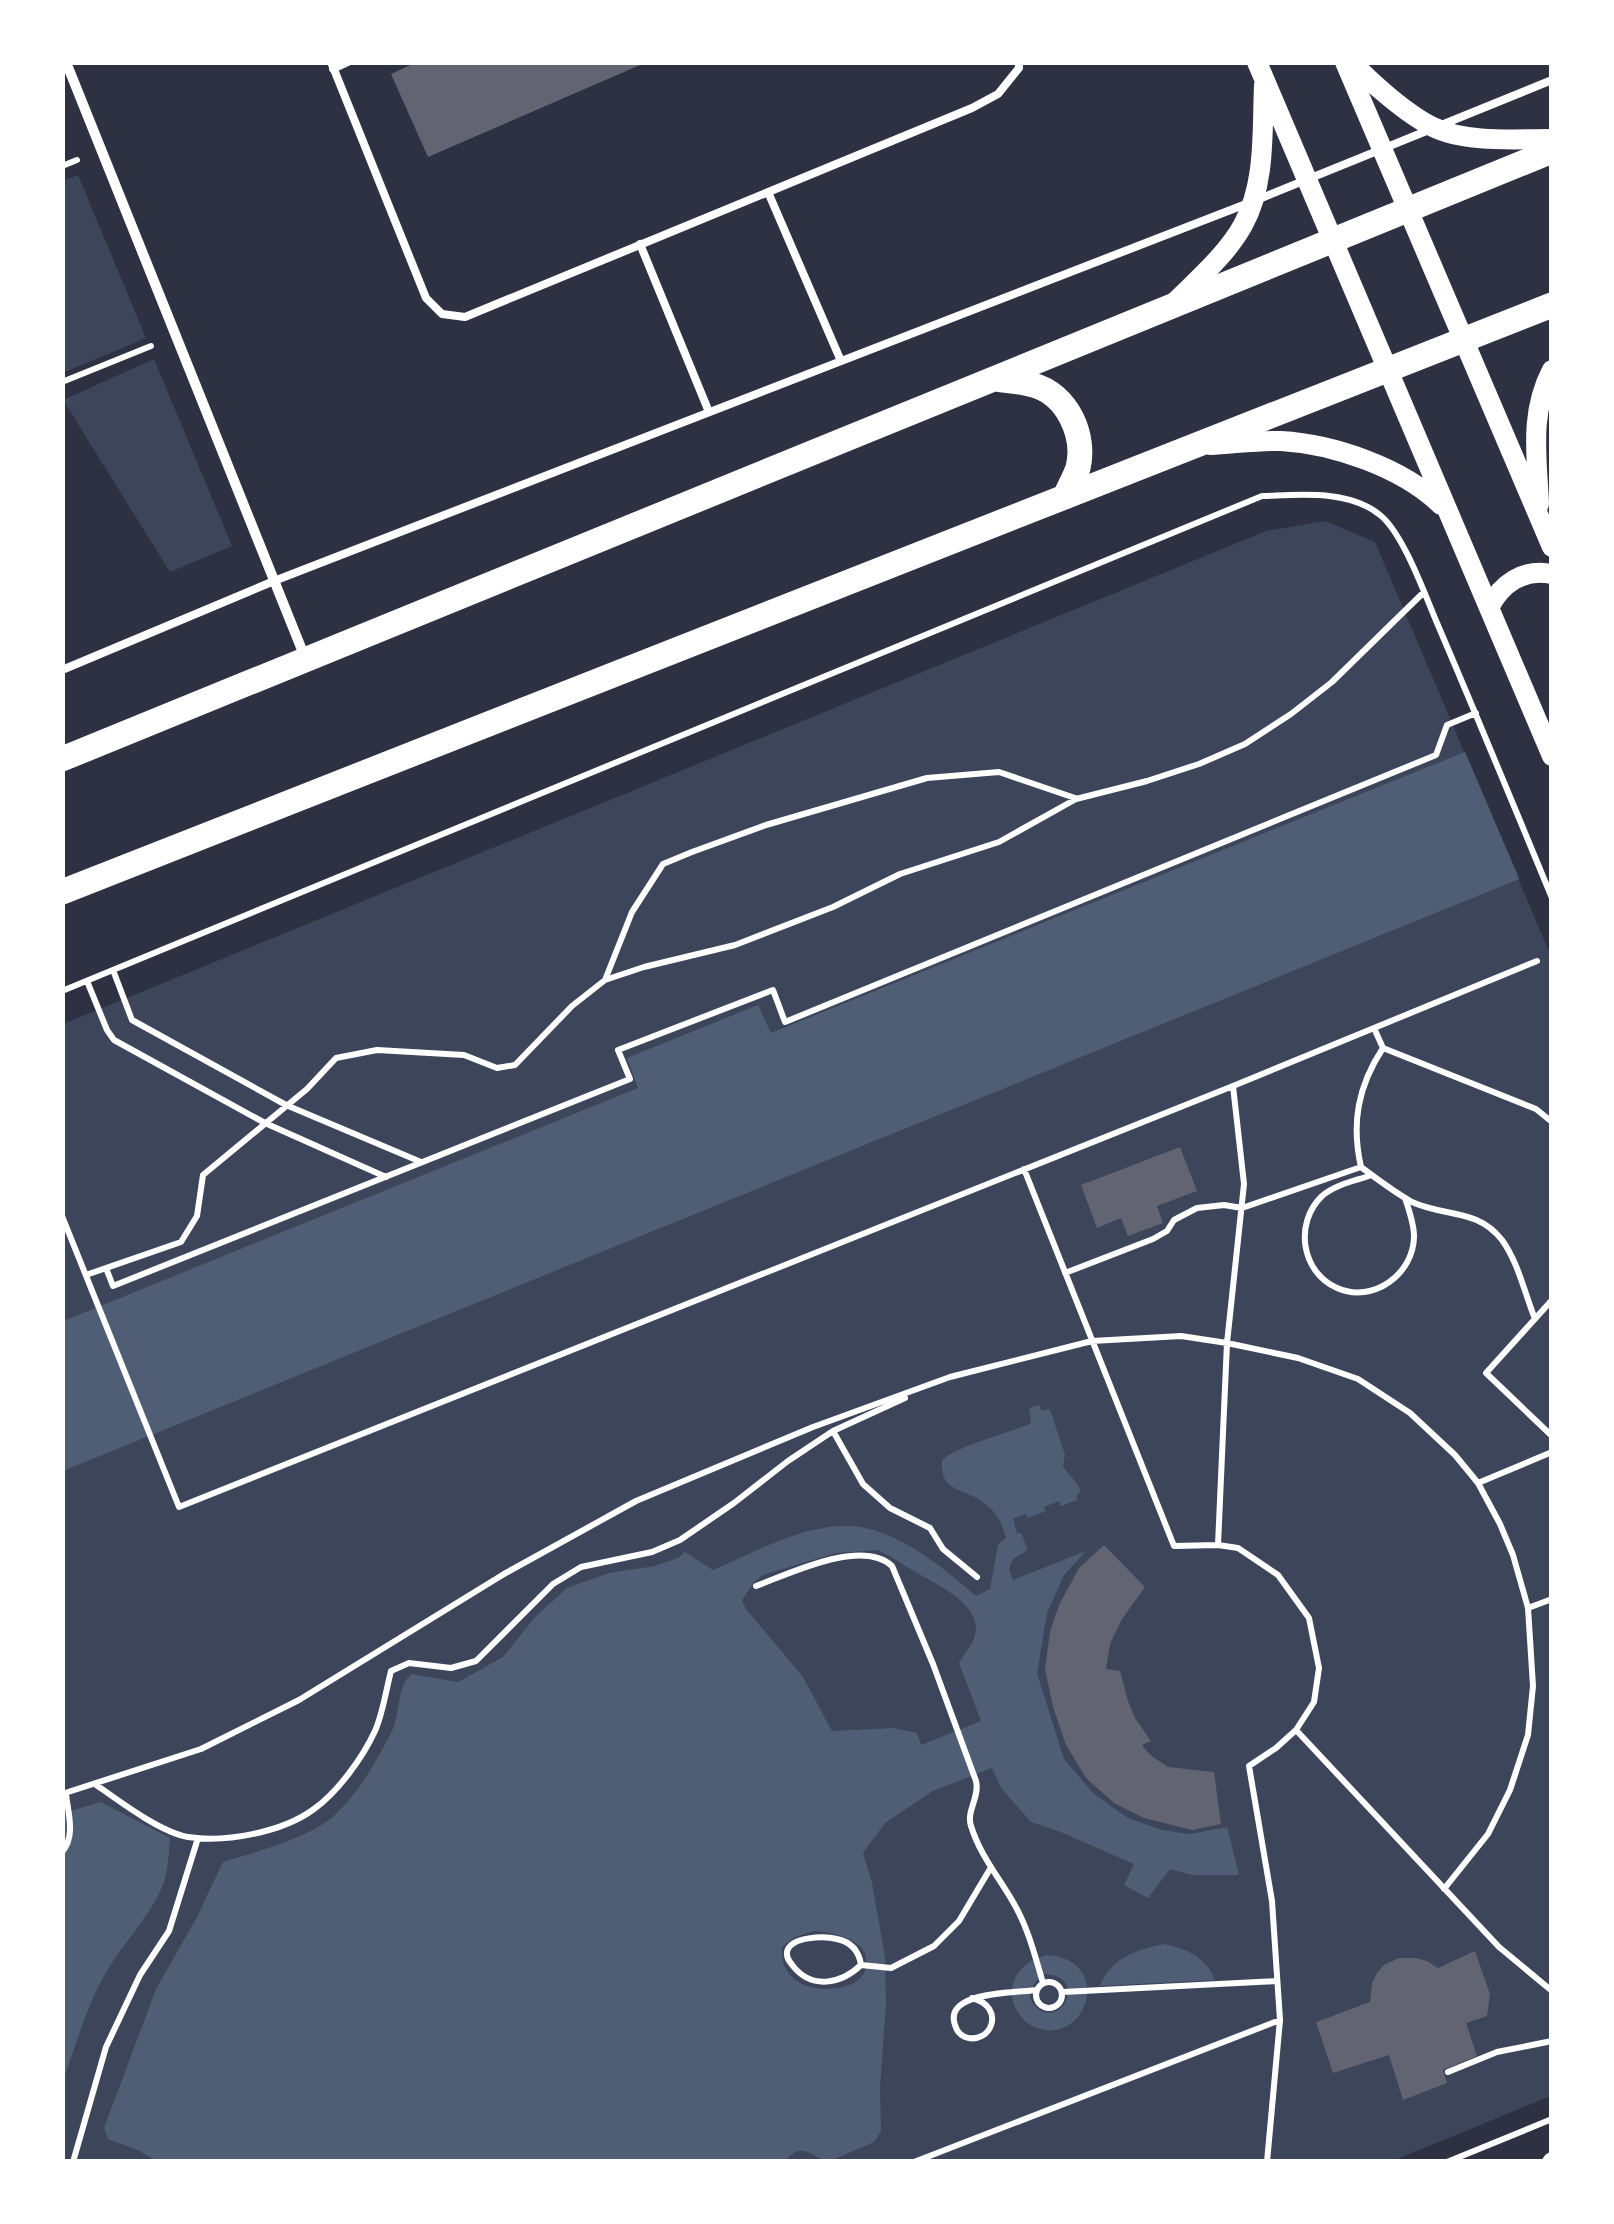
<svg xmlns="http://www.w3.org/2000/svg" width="1614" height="2224" viewBox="0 0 1614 2224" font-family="'Times New Roman',serif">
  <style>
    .green { fill: #3c4559 }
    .water { fill: #4f5d75; fill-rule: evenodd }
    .pier { fill: #2d3142 }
    .building { fill: #626471 }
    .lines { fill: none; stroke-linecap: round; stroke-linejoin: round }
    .path { stroke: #fff; stroke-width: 6 }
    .service { stroke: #fff; stroke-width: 8 }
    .minor { stroke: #fff; stroke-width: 10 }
    .tertiary { stroke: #fff; stroke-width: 18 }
    .secondary { stroke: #fff; stroke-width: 20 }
    .primary { stroke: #fff; stroke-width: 25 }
  </style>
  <rect width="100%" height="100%" fill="#2d3142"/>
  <path class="green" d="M78,175L146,338L63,373V181Z
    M154,359L232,546L170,572L63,400Z
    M1325,521L1375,542L1551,956V2096L1390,2162L63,2161V1024L1266,531Z"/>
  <path class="water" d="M1551,717V866L63,1471V1321L638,1088L627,1058L758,1005L771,1033Z
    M1039,1405L1042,1411L1050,1409L1065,1455L1063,1466C1069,1476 1077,1481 1081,1491L1076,1496L1078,1500L1061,1506L1059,1501L1044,1507L1046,1511L1028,1518L1026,1514L1013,1519L1017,1533H1021L1028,1550L1013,1559L1009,1569L1013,1580L1086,1551L1064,1575L1047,1613L1037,1673L1064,1759L1094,1794L1128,1818L1162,1830L1190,1834L1227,1827L1239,1875H1192L1170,1869L1148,1898L1124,1885L1134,1864L1058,1831L1031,1822L1001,1788L992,1768L933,1791L885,1823L863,1853L872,1883L885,1957L886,2003L880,2088L881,2131L874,2142L830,2161C812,2160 804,2138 784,2162H158L138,2150L108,2139L104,2128L156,1989L197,1917L223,1862C256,1852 312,1837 336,1814C360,1791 377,1760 392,1731C401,1712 396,1689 411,1674L458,1682L503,1657L535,1617L567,1588L609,1573L655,1566L678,1558L685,1552L713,1570C753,1553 794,1529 839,1526C889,1522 940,1565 976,1596L990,1589L998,1544L1006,1538C1002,1523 997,1513 984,1503C964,1487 939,1493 942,1460C962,1444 1005,1435 1031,1423L1029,1408ZM877,1550C892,1556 904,1566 919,1574C938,1585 983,1606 975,1635C973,1644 964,1654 959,1663L981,1721L921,1745L917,1733L894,1728L832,1731L803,1677L746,1609L742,1600L754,1582L763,1575L836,1553ZM814,1931C833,1932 872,1940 866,1967C862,1992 814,1994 797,1981C785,1972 781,1962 782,1947L795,1937Z
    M101,1802L170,1838C169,1853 168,1871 163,1885C150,1917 124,1942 107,1971C87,2004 76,2045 63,2081V1813Z
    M1163,1944C1186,1949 1206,1956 1215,1980L1100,1986C1109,1959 1138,1949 1163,1944Z
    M1047,1955C1114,1959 1088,2046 1037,2028C1027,2025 1020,2017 1015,2007C1004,1981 1023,1960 1047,1955ZM1045,1974C1089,1977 1061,2028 1037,2008C1023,1996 1033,1982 1045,1974Z"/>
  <path class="pier" d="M1552,712V871L1521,883L1463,747Z"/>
  <path class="building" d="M417,62H647L428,157L391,74Z
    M1180,1147L1197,1191L1157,1206L1163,1223L1128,1236L1121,1218L1097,1228L1081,1185Z
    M1104,1545L1145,1587L1122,1619L1110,1644L1106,1669L1120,1671L1128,1701L1135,1718L1151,1741L1142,1745L1150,1755L1168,1767L1214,1772L1221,1824L1192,1830L1144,1818L1114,1803L1086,1778L1066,1745L1053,1707L1045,1669L1050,1632L1059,1605L1079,1568Z
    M1475,1951L1490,1994L1487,2016L1466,2023L1477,2056L1443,2070L1447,2083L1403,2100L1389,2055L1333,2073L1316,2022L1370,2002L1372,1983L1377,1973L1384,1965L1399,1958H1416L1427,1961L1438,1968Z"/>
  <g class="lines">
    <path class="path" d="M62,166L77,160
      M62,382L151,346
      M113,970L132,1020L286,1105L421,1162
      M605,980L632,912L663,864L692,852L766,825L927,778L999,772L1075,798
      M87,981L107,1030L114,1040L265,1123L386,1177
      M62,991L1262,496C1299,495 1349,489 1380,515C1403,533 1425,595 1437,623C1476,714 1514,806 1552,898
      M1374,1028L1383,1048L1536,1109L1552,1122
      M1383,1048C1358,1086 1351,1123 1361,1167C1377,1179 1394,1192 1412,1202C1444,1217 1477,1208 1502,1240C1518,1262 1525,1294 1535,1319
      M1024,1169L1174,1546L1218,1545L1238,1548L1278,1575L1309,1618L1319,1668L1314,1702L1296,1730L1276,1748L1249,1766L1272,1901L1280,2020L1267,2162
      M1372,1175C1355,1181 1336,1184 1322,1196C1294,1223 1301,1272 1337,1288C1373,1304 1414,1274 1414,1236C1414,1224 1409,1210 1405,1198
      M62,1216L179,1507L1233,1086L1537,961
      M106,1268L113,1286L630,1079L618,1050L773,990L785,1022L1436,755L1447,725L1476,713
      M1065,1273L1153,1239L1167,1231L1174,1220L1197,1208L1224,1205L1242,1208L1361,1167
      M86,1275L181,1242L197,1216L203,1175L307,1089L336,1058L377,1050L464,1055L497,1068L515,1065L572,1006L605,980L644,967L735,945L833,907L900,874L999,842L1076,799L1147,781L1199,764L1245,744L1291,714L1332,682L1424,592
      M1552,1300L1486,1373L1552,1436
      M833,1431L863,1484L890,1508L930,1528L943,1549L977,1577
      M1478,1483L1552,1452
      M1218,1545L1227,1343L1244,1184L1233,1086
      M756,1586C789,1574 861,1538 892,1566L933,1664L976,1781C980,1797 966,1811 971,1826C980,1855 998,1876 1013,1902C1028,1927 1035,1956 1043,1983
      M1296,1730L1499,1947L1552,1991
      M95,1784C119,1801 160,1832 188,1837C226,1843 283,1832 314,1809C338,1792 363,1757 375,1731C383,1713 386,1690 391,1671L409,1663L451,1668L476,1661L553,1584L581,1567L652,1552L680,1540L734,1503L788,1461L833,1431L905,1398
      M62,1794L201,1749L299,1700L504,1574L636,1501L813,1427L950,1377L1092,1341L1181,1336L1227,1343L1298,1358L1358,1379L1410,1413L1455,1455L1478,1483L1500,1524L1513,1555L1528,1608
      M62,1852C76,1836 68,1813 66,1794
      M1444,1889L1488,1834L1510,1790L1528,1735L1533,1686L1528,1608L1552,1599
      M861,1965C859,1951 851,1942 837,1939C825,1936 790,1936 787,1952C786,1958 790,1962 793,1966C812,1990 841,1984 861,1965L891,1968L934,1946L959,1921L990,1869
      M1036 1995a13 13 0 1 1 26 0a13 13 0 1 1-26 0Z
      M1063,1992L1277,1981
      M972,1998C1007,2007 991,2046 965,2037C959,2034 957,2031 955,2025C943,1991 1016,1993 1037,1990
      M1448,2072L1497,2052L1552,2041
      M73,2162L106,2047L140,1975L169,1931L198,1838
      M914,2162L1280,2020
      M1447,2162L1552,2119"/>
    <path class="service" d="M331,62L426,298L442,314L465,317L972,108L998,94L1019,68V62
      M333,69L348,62
      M768,192L841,361
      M1259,199L1552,80
      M640,244L709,412
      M62,670L274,581L1246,204"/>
    <path class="minor" d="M66,62L306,660"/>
    <path class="tertiary" d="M1551,2162L1552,2161"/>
    <path class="secondary" d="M1257,62L1552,756
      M1345,62L1552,547
      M1352,62C1371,83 1408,115 1433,127C1465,143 1516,139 1552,139
      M1175,302C1199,278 1227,254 1243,225C1266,184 1262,130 1264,85
      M1210,445C1233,444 1258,440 1281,441C1334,444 1403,468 1441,505
      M1539,504C1537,456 1529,414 1552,370
      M1489,608C1501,584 1523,568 1552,574"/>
    <path class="primary" d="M994,379C1007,381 1021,381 1033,385C1067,394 1086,435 1078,468C1075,477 1069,487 1065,497
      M62,759C560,559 1055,352 1552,151
      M62,892L1552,305"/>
  </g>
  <rect width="1614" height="2224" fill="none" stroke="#ffffff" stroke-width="130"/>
</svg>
